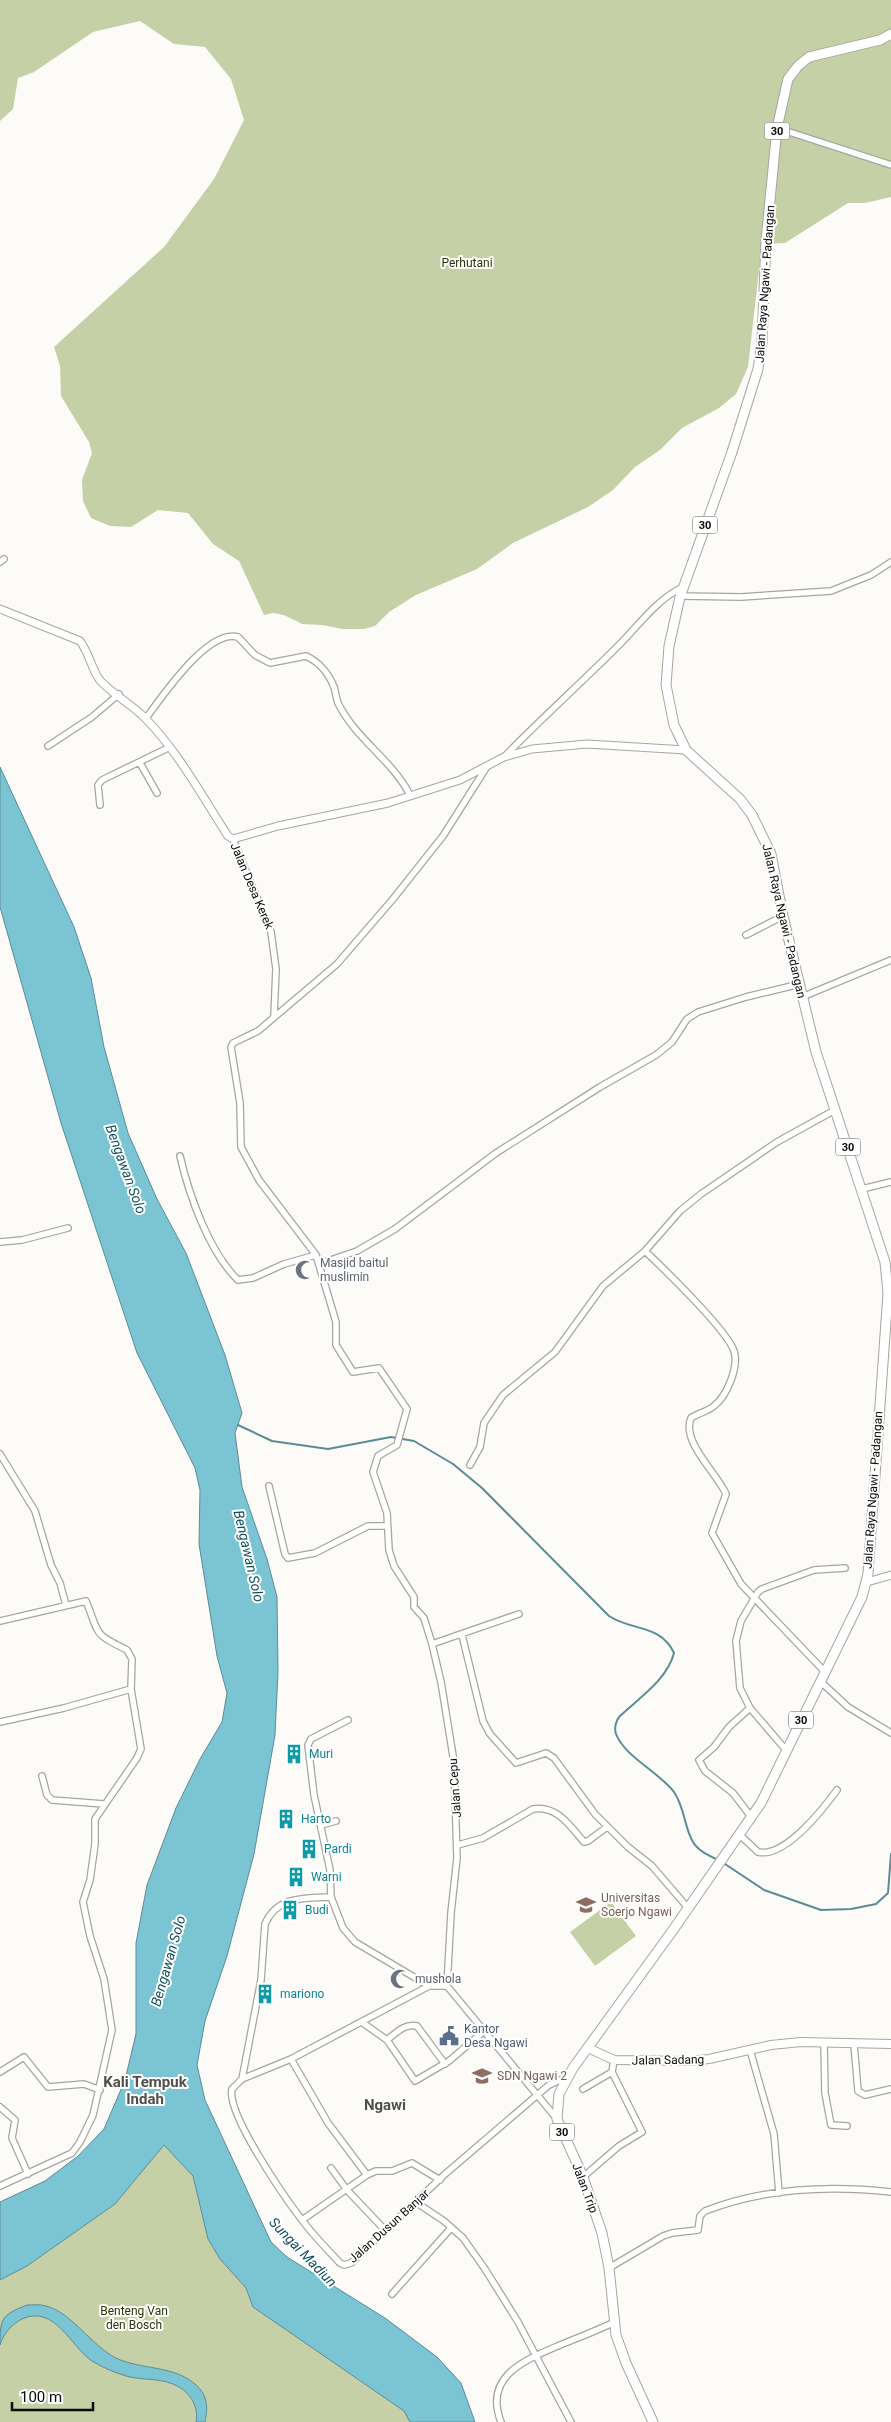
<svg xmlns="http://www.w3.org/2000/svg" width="891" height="2422" viewBox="0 0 891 2422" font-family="Roboto,sans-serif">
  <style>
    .green { fill: #c6d0a6 }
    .water { fill: #7bc4d4; stroke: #5a8c97 }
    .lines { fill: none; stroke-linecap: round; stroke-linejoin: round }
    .stream { stroke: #5a8c97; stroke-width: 2 }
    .minor-casing { stroke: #a5a5a1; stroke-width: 8 }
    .tertiary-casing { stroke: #a5a5a1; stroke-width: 9 }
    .secondary-casing { stroke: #a5a5a1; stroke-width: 10 }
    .trunk-casing { stroke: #a5a5a1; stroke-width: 11 }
    .minor { stroke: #fff; stroke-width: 5.5 }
    .tertiary { stroke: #fff; stroke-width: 7 }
    .secondary { stroke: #fff; stroke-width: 8 }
    .trunk { stroke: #fff; stroke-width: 9 }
    .labels { text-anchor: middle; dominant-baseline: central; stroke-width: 4; stroke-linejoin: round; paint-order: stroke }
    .shield { fill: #fff; stroke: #555454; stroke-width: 1 }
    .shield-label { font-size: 11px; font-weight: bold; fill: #0c0b0a }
    .park-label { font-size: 12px; fill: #2e3509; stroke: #fff }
    .street-label { font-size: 12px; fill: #0c0b0a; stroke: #fff }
    .worship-label { font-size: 12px; fill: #5b616d; stroke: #fff; text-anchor: start }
    .culture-label { font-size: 12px; fill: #0d838f; stroke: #fff; text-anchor: start }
    .education-label { font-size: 12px; fill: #785e54; stroke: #fff; text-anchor: start }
    .service-label { font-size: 12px; fill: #4e5e75; stroke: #fff; text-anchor: start }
    .water-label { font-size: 14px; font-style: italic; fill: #11505d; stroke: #fff }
    .quarter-label { font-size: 15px; font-weight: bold; fill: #4f4f4c; stroke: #fff }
  </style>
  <rect width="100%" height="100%" fill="#fcfbf7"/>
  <path class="green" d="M0,0H891V197L865,203H848L785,243L762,244L748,367L736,394L719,408L682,428L660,450L635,467L613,490L588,507L513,543L477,569L416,595L389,612L375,626L364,629H343L322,625L302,624L284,615L273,613L264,615L239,561L213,544L188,513L158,510L131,527L110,526L91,518L83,501L82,480L92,453L89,442L61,396L60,366L54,347L164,247L214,179L244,120L231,79L205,47L174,44L140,21L93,32L34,72L18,78L13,109L0,121Z
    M611,1902L636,1936L595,1966L570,1932Z
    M164,2145L193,2176L208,2239L220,2259L246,2288L253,2307L405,2411L410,2422H0V2280L27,2266L115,2204Z"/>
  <path class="water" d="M0,767L74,927L91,978L104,1047L128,1133L157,1199L186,1253L225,1355L242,1413L235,1433L242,1487L267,1559L277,1597L278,1671L275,1735L254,1854L227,1956L205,2021L197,2065L205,2100L271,2242L287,2257L385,2318L437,2357L461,2383L475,2422H410L404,2411L253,2307L246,2288L220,2259L208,2239L193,2176L164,2145L115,2204L27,2266L0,2280V2202L45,2181L78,2156L104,2129L125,2080L136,2034V1943L147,1885L176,1808L200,1759L222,1722L227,1693L217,1656L199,1544L200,1490L195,1468L137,1353L61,1123L0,907Z
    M27,2305C33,2305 40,2304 46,2306C71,2312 92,2346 116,2358C141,2370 173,2365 195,2384C208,2395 208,2407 205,2422H196C199,2408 191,2394 179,2387C161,2376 139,2382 120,2374C111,2371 100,2366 92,2361C71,2347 55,2304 22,2319C12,2324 3,2334 0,2345C0,2319 1,2315 27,2305Z"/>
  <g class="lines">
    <path class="stream" d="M238,1425L272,1441L328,1449L391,1437L414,1441L453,1464L482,1488L609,1616C631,1631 661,1624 674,1653C667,1680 639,1698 620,1716C616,1720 614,1728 616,1734C625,1757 659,1772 674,1792C685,1808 684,1827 693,1842C698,1851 710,1856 718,1860
      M722,1862L764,1890L821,1910L851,1909L876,1904L888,1893L891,1854"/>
    <defs>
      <path id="minor" d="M777,128L891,165
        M0,562L4,559
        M680,596L741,597L831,591L871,575L891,562
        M146,718C162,697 208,628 238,637L255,655L270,663L306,656C319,662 329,674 334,687C336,693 336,700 339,705C357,740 392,760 410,795
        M48,746L92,717L119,694
        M504,757C541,719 581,683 619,645C640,624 656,600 683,587
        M140,763L157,793
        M486,768L443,836L393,899L337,964L258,1031L233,1043L231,1047L240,1103L241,1147L259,1180L316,1255L336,1322V1345L353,1372L379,1368L407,1409L397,1445L378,1456L373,1472L387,1513L389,1550L394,1566L414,1597V1607L424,1618L432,1644L441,1682L454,1762L457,1858L451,1913L447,1986L557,2119
        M100,805L98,785L102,780L170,747
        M233,839L271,932L276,969L274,1016
        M746,935L783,916
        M802,997L891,960
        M180,1156C189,1195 209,1252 238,1280L253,1278L284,1264L316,1255
        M862,1189L891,1182
        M0,1242L22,1240L68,1228
        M645,1251C664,1269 727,1330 734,1351C739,1367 727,1396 714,1406C707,1412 698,1413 691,1418C681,1442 717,1473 726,1494L712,1533L741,1584L825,1672
        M319,1264L357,1251L395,1229L496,1153L600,1087L656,1055L672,1042L687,1019L698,1012L746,997L800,984
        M0,1454L35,1511L51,1565L60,1583L66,1605
        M470,1465L480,1447L484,1423L503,1395L555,1352L603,1286L645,1251L680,1211L701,1194L777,1142L835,1110
        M269,1486L285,1554L288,1558L315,1553L368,1526H387
        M0,1621L86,1601C100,1635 92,1633 127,1650L132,1659L131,1689L141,1749L137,1758L95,1819V1844L90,1880L83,1902L90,1936L104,1979L112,2030L93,2115L80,2142L72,2153L0,2186
        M462,1635L483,1721L490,1734L516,1763L546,1753L554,1758L595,1814L628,1847L652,1866L688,1908
        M432,1644L519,1614
        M820,1681L848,1707L891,1733
        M750,1708L786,1750
        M348,1720L311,1739L308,1745L314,1795L330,1870L331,1897L343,1928L355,1942L429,1986H447
        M0,1722L64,1708L131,1689
        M42,1776L47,1795L52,1800L104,1804
        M752,1818L733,1793L705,1771L699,1760L714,1747L729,1727L750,1708L740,1688L736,1641L741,1621L758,1592L762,1589L814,1570L845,1568
        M321,1825L336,1821
        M740,1835L758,1852C785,1858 823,1809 837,1790
        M458,1845L483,1838L533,1809C557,1805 570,1826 584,1842L588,1841L607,1827
        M429,1986L291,2059L242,2079L232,2089C226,2113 285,2198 302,2220C313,2235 327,2249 340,2263L344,2265L351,2263L444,2175L549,2085L567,2077
        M363,2023L387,2040L415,2081L449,2061L483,2032
        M387,2040C396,2033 405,2023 417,2026L445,2064
        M824,2043L825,2093L831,2125L847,2126
        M854,2044L858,2091L865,2095L891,2089
        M750,2050L774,2134L779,2193
        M291,2059L328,2123L367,2175
        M0,2072L24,2057L48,2087L84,2084L100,2090
        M242,2079L261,1980L265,1924C277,1896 304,1898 331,1897
        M583,2089L612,2072
        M0,2107L15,2120L12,2138L28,2174
        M331,2168L347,2190L385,2230
        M583,2177L619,2146L642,2132L612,2072L614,2060
        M417,2203L444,2221L463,2238L485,2269L518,2322L571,2422
        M302,2220L367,2175L376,2171H392L412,2163L440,2180
        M609,2268L663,2236L672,2233L698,2230L700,2216L705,2211C764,2188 828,2185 891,2192
        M392,2294L451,2228
        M501,2422C483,2376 525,2360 560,2345C578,2338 595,2331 613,2323"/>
      <path id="tertiary" d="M0,609L80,641C89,653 91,667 99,679C109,692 133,705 146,719C179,753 202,796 228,836L233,839L278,826L388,803L460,780L504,757L532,749L587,744L686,750
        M867,1582L891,1575"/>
      <path id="secondary" d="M588,2048L614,2060L689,2061L709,2059L771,2045L801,2042L891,2044"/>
      <path id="trunk" d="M653,2422L626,2363L616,2335L609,2268L602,2233L583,2177L557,2119L559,2094L573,2068L673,1930L761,1803L862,1597L868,1574L888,1293L885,1262L816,1052L783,916L771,854L752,815L740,799L686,750L674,725L666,685L669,646L680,597L732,452L758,369L762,342L766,241L777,128L788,79L798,66L809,57L880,40L891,34"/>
    </defs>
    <use href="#minor" class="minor-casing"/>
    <use href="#tertiary" class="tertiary-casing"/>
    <use href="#secondary" class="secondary-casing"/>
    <use href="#trunk" class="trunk-casing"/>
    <use href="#minor" class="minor"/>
    <use href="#tertiary" class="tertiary"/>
    <use href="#secondary" class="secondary"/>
    <use href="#trunk" class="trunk"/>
  </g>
  <defs>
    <symbol id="mosque-bare" viewBox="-9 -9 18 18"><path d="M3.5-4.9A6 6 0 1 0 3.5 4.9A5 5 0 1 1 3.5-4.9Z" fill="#6b7280" stroke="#fff" stroke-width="2.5" paint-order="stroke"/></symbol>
    <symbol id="building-bare" viewBox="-9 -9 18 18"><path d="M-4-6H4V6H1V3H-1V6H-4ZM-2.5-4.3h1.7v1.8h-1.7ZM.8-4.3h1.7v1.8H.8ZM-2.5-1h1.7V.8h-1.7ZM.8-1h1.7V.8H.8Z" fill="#0f9aa8" stroke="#fff" stroke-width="2.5" paint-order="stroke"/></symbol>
    <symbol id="university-bare" viewBox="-9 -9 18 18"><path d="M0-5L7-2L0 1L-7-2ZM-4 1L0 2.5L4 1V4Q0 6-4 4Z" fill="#8d6e63" stroke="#fff" stroke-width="2.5" paint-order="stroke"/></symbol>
    <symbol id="civic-bare" viewBox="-9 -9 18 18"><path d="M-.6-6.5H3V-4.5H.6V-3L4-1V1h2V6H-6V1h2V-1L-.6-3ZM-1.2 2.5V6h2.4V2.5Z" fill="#5c6f8a" stroke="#fff" stroke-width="2.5" paint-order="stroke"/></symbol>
    <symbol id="school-bare" viewBox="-9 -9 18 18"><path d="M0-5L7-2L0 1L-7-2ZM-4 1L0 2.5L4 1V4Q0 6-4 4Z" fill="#8d6e63" stroke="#fff" stroke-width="2.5" paint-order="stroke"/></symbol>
  </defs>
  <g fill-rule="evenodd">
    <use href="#mosque-bare" x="291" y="1256" width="28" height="28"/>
    <use href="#building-bare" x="280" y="1740" width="28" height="28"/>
    <use href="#building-bare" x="272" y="1805" width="28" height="28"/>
    <use href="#building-bare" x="295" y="1835" width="28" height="28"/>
    <use href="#building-bare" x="282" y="1863" width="28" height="28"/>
    <use href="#university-bare" x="572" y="1891" width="28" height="28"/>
    <use href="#building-bare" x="276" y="1896" width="28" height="28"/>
    <use href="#mosque-bare" x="386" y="1965" width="28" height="28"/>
    <use href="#building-bare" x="251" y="1980" width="28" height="28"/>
    <use href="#civic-bare" x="435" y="2022" width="28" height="28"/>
    <use href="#school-bare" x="468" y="2062" width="28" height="28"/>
  </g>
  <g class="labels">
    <g class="shield">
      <rect x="764.5" y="122.5" width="25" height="17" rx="4"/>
      <rect x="692.5" y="516.5" width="25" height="17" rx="4"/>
      <rect x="835.5" y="1138.5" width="25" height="17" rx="4"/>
      <rect x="788.5" y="1711.5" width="25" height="17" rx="4"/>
      <rect x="549.5" y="2123.5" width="25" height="17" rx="4"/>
    </g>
    <g class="shield-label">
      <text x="777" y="131">30</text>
      <text x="705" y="525">30</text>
      <text x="848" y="1147">30</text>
      <text x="801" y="1720">30</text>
      <text x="562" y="2132">30</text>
    </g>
    <g class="park-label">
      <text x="467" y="263">Perhutani</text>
      <text x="134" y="2311">Benteng Van<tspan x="134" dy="14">den Bosch</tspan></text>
    </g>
    <g class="street-label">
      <text transform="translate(765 284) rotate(-86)">Jalan Raya Ngawi - Padangan</text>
      <text transform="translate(252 886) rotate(67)">Jalan Desa Kerek</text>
      <text transform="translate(784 921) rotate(77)">Jalan Raya Ngawi - Padangan</text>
      <text transform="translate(873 1490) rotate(-86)">Jalan Raya Ngawi - Padangan</text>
      <text transform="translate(455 1788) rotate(-94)">Jalan Cepu</text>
      <text transform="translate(668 2060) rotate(-1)">Jalan Sadang</text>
      <text transform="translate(585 2188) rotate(69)">Jalan Trip</text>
      <text transform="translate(389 2226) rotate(-42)">Jalan Dusun Banjar</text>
    </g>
    <g class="worship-label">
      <text x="320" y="1263">Masjid baitul<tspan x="320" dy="14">muslimin</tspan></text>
      <text x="415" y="1979">mushola</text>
    </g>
    <g class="culture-label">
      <text x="309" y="1754">Muri</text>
      <text x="301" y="1819">Harto</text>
      <text x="324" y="1849">Pardi</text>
      <text x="311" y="1877">Warni</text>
      <text x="305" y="1910">Budi</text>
      <text x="280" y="1994">mariono</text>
    </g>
    <g class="education-label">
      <text x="601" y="1898">Universitas<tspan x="601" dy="14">Soerjo Ngawi</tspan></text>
      <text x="497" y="2076">SDN Ngawi 2</text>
    </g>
    <g class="service-label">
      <text x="464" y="2029">Kantor<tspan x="464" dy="14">Desa Ngawi</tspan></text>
    </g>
    <g class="water-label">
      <text transform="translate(126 1169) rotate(70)">Bengawan Solo</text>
      <text transform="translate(249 1556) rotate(77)">Bengawan Solo</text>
      <text transform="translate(168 1961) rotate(-74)">Bengawan Solo</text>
      <text transform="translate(303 2252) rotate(46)">Sungai Madiun</text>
    </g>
    <g class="quarter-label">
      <text x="145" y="2082">Kali Tempuk<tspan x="145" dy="17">Indah</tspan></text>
      <text x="385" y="2105">Ngawi</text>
    </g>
  </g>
  <path d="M12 2402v8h81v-8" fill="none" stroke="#0c0b0a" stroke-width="2.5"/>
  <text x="20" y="2402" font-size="15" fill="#0c0b0a" stroke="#ffffff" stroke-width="4" paint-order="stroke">100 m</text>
</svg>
